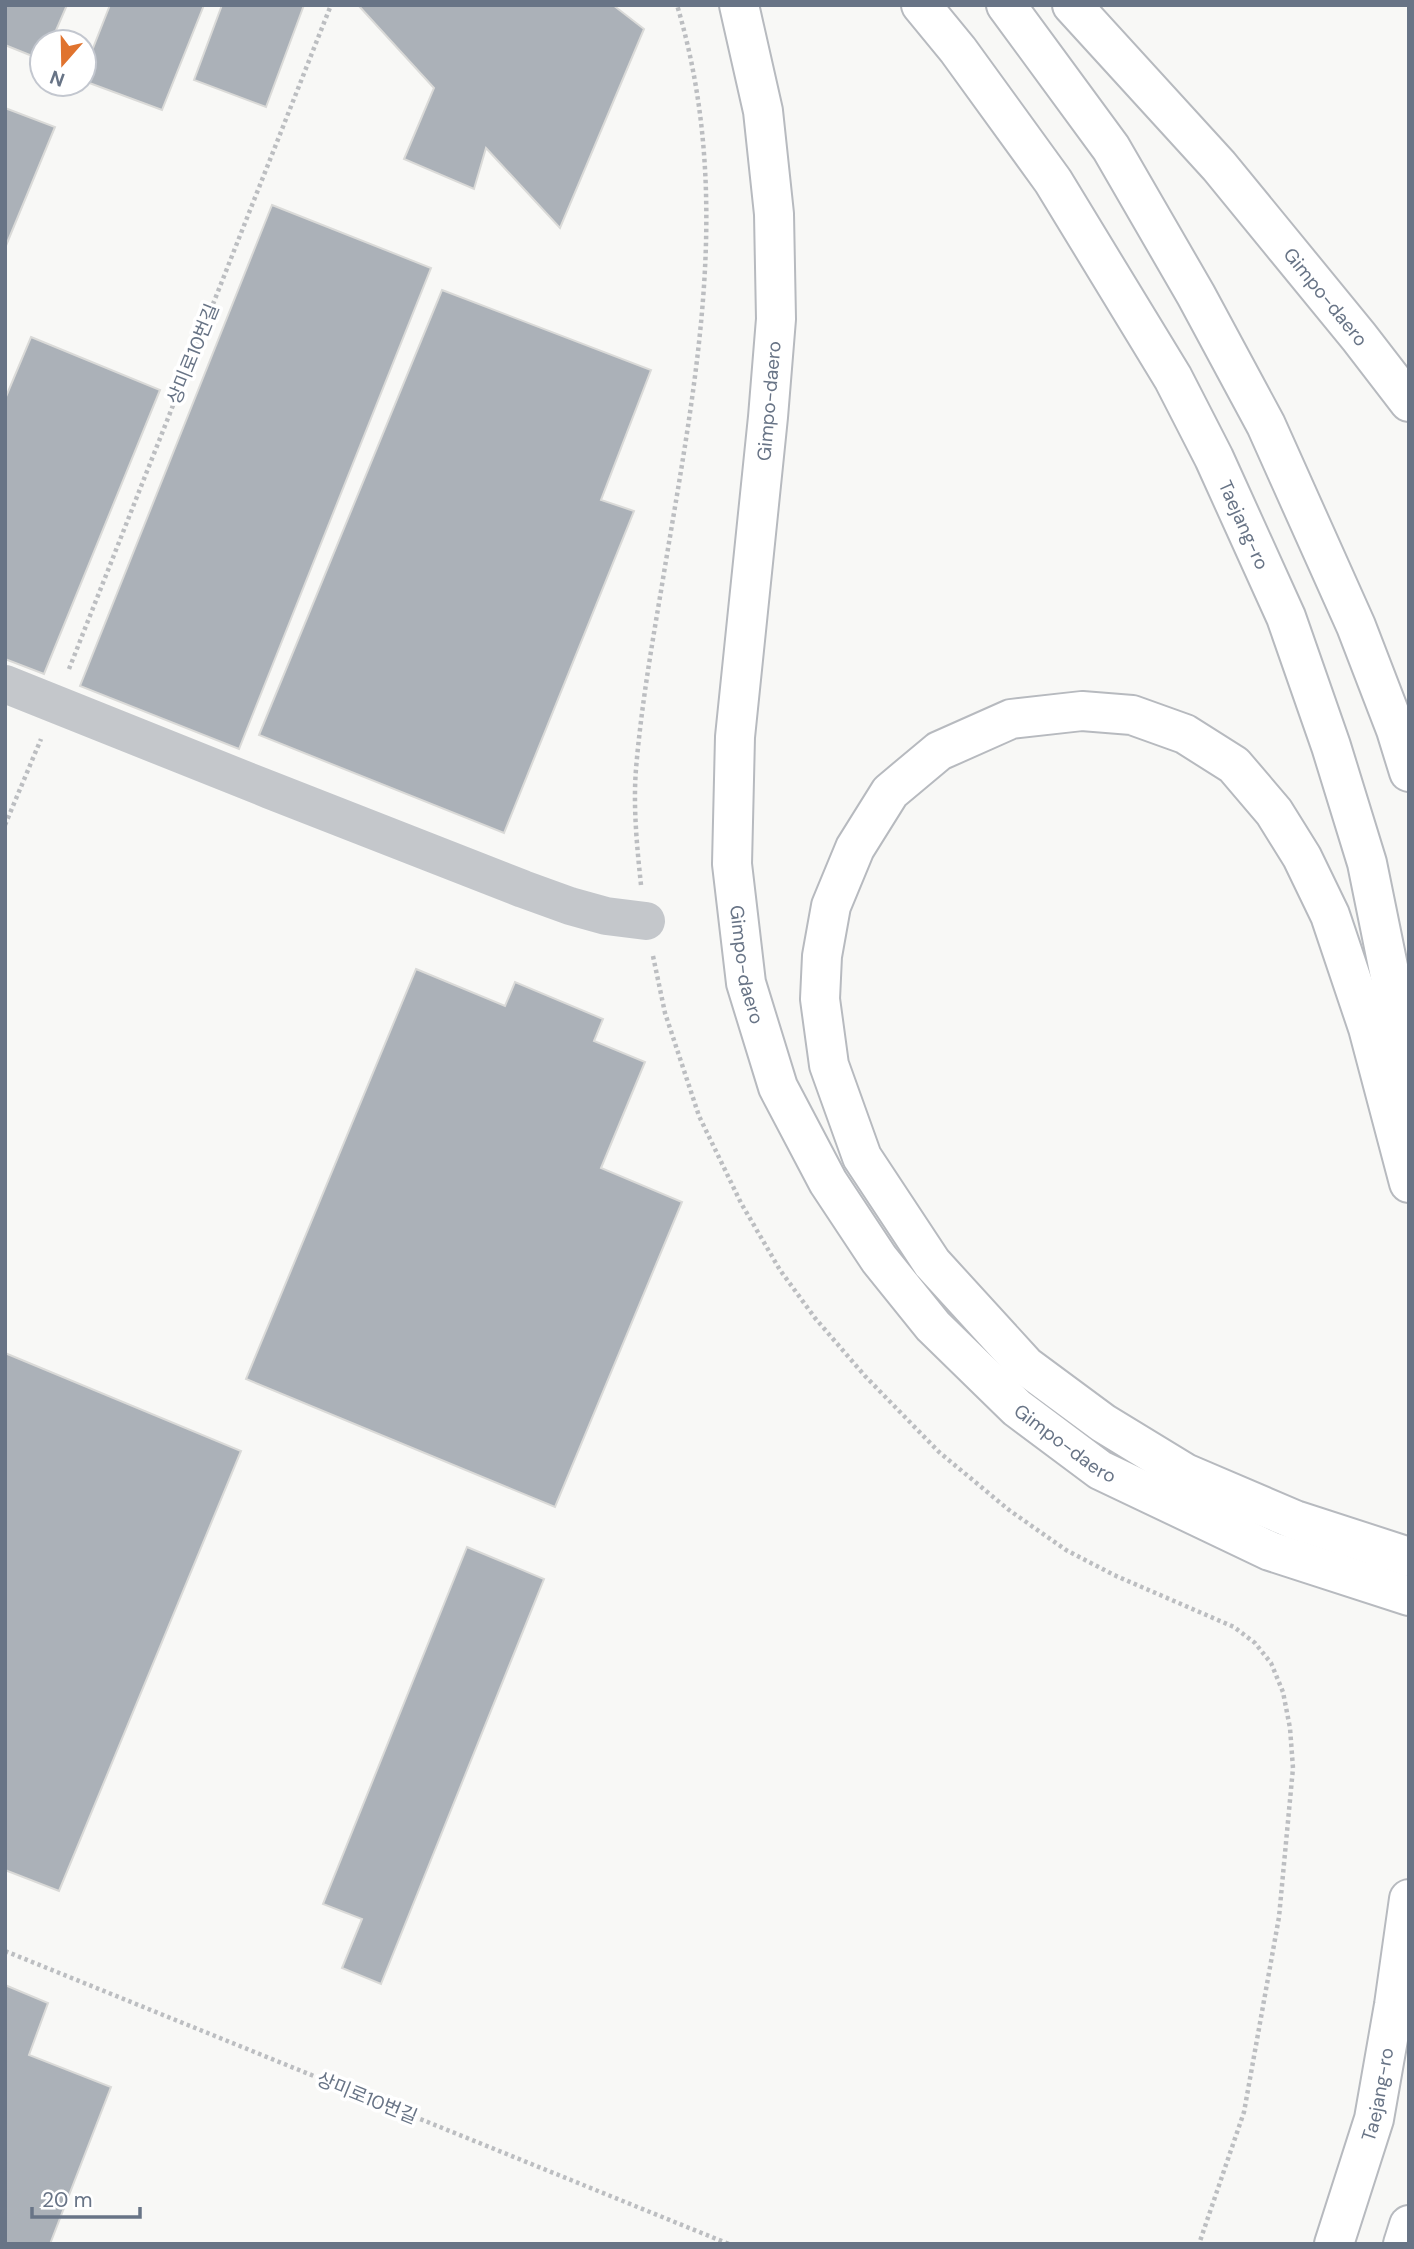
<svg xmlns="http://www.w3.org/2000/svg" width="1414" height="2249" viewBox="0 0 1414 2249" font-family="'DM Sans','Noto Sans KR',sans-serif">
  <style>
    .building { fill: #abb1b8; stroke: #dadad8; stroke-width: 2 }
    .lines { fill: none; stroke-linecap: round; stroke-linejoin: round }
    .major-casing { stroke: #b7babf; stroke-width: 42 }
    .path { stroke: #bcbec1; stroke-width: 4.5; stroke-dasharray: 3.5 3.5; stroke-linecap: butt }
    .minor { stroke: #c4c7cb; stroke-width: 38 }
    .major { stroke: #fff; stroke-width: 38 }
    .labels { text-anchor: middle; dominant-baseline: central; stroke-width: 7; stroke-linejoin: round; paint-order: stroke }
    .street-label { font-size: 19px; fill: #687486; stroke: #fff }
  </style>
  <rect width="100%" height="100%" fill="#f8f8f6"/>
  <path class="building" d="M5,5H67L51,42H42V60L5,45Z
    M110,5H204L162,110L84,81V71Z
    M222,5H304L266,107L194,80Z
    M613,5L644,29L560,228L486,148L474,189L404,159L434,88L358,5Z
    M5,108L55,127L5,248Z
    M272,205L431,268L239,749L80,686Z
    M442,290L651,370L601,500L634,511L504,833L259,735Z
    M31,337L160,390L44,674L5,659V399Z
    M416,969L505,1006L515,982L603,1019L594,1041L645,1062L601,1168L682,1202L555,1507L246,1379Z
    M5,1353L241,1451L59,1891L5,1870Z
    M467,1547L544,1579L381,1984L342,1968L362,1919L323,1904Z
    M5,1985L48,2003L29,2055L111,2087L50,2244H5Z"/>
  <g class="lines">
    <defs>
      <g id="major">
        <path id="s1" d="M739,5L763,111L774,214L776,319L768,417L735,737L732,864L746,983L778,1087L828,1182L879,1259L933,1326L1017,1408L1100,1470L1270,1551L1409,1596"/>
        <path id="s2" d="M921,5L958,50L1053,181L1173,378L1214,458L1286,617L1331,746L1367,863L1391,981L1406,1090"/>
        <path d="M1006,5L1111,148L1196,295L1266,425L1356,626L1396,730L1409,772"/>
        <path id="s3" d="M1072,5L1219,166L1359,337L1409,402"/>
        <path d="M1409,1183L1368,1028L1330,915L1302,857L1274,812L1234,765L1185,734L1132,715L1082,711L1011,719L939,751L890,792L855,848L831,906L822,956L820,999L829,1065L862,1157L932,1263L1026,1366L1103,1423L1185,1473L1295,1520L1409,1557"/>
        <path id="s4" d="M1334,2244L1374,2119L1394,2005L1409,1899"/>
        <path d="M1403,2244L1409,2225"/>
      </g>
    </defs>
    <use href="#major" class="major-casing"/>
    <path class="path" d="M69,669L331,5
      M5,825L41,739
      M641,885C637,847 633,807 636,769C641,709 651,650 661,591C693,393 736,203 677,5
      M653,956L665,1013L699,1116L741,1203L780,1270L815,1318L865,1376L939,1452L1009,1510L1066,1550L1114,1575L1234,1627L1255,1643L1271,1663L1283,1692L1290,1728L1293,1768L1279,1917L1244,2112L1199,2244
      M5,1951L729,2244"/>
    <path class="minor" d="M5,684L270,790L523,889L570,906L606,916L646,921"/>
    <use href="#major" class="major"/>
  </g>
  <g class="labels">
    <g class="street-label">
      <text stroke="none"><textPath href="#s3" startOffset="387">Gimpo-daero</textPath></text>
      <text transform="translate(193 354) rotate(-68)">상미로10번길</text>
      <text transform="translate(769 401) rotate(-85)">Gimpo-daero</text>
      <text stroke="none"><textPath href="#s2" startOffset="614">Taejang-ro</textPath></text>
      <text stroke="none"><textPath href="#s1" startOffset="966">Gimpo-daero</textPath></text>
      <text stroke="none"><textPath href="#s1" startOffset="1556">Gimpo-daero</textPath></text>
      <text stroke="none"><textPath href="#s4" startOffset="156">Taejang-ro</textPath></text>
      <text transform="translate(367 2098) rotate(22)">상미로10번길</text>
    </g>
  </g>
  <rect width="1414" height="2249" fill="none" stroke="#687486" stroke-width="14"/>
  <g transform="translate(63 63) rotate(200)"><circle r="33" fill="#ffffff" stroke="#c3c7cf" stroke-width="2"/>
  <path d="M0-5L12 26L0 18L-12 26Z" fill="#e0732e"/>
  <text y="-10" font-size="19" font-weight="bold" text-anchor="middle" fill="#687486">N</text>
  </g>
  <path d="M32 2207v10h108v-10" fill="none" stroke="#687486" stroke-width="3.5"/>
  <text x="42" y="2207" font-size="21" fill="#687486" stroke="#ffffff" stroke-width="5" paint-order="stroke">20 m</text>
</svg>
